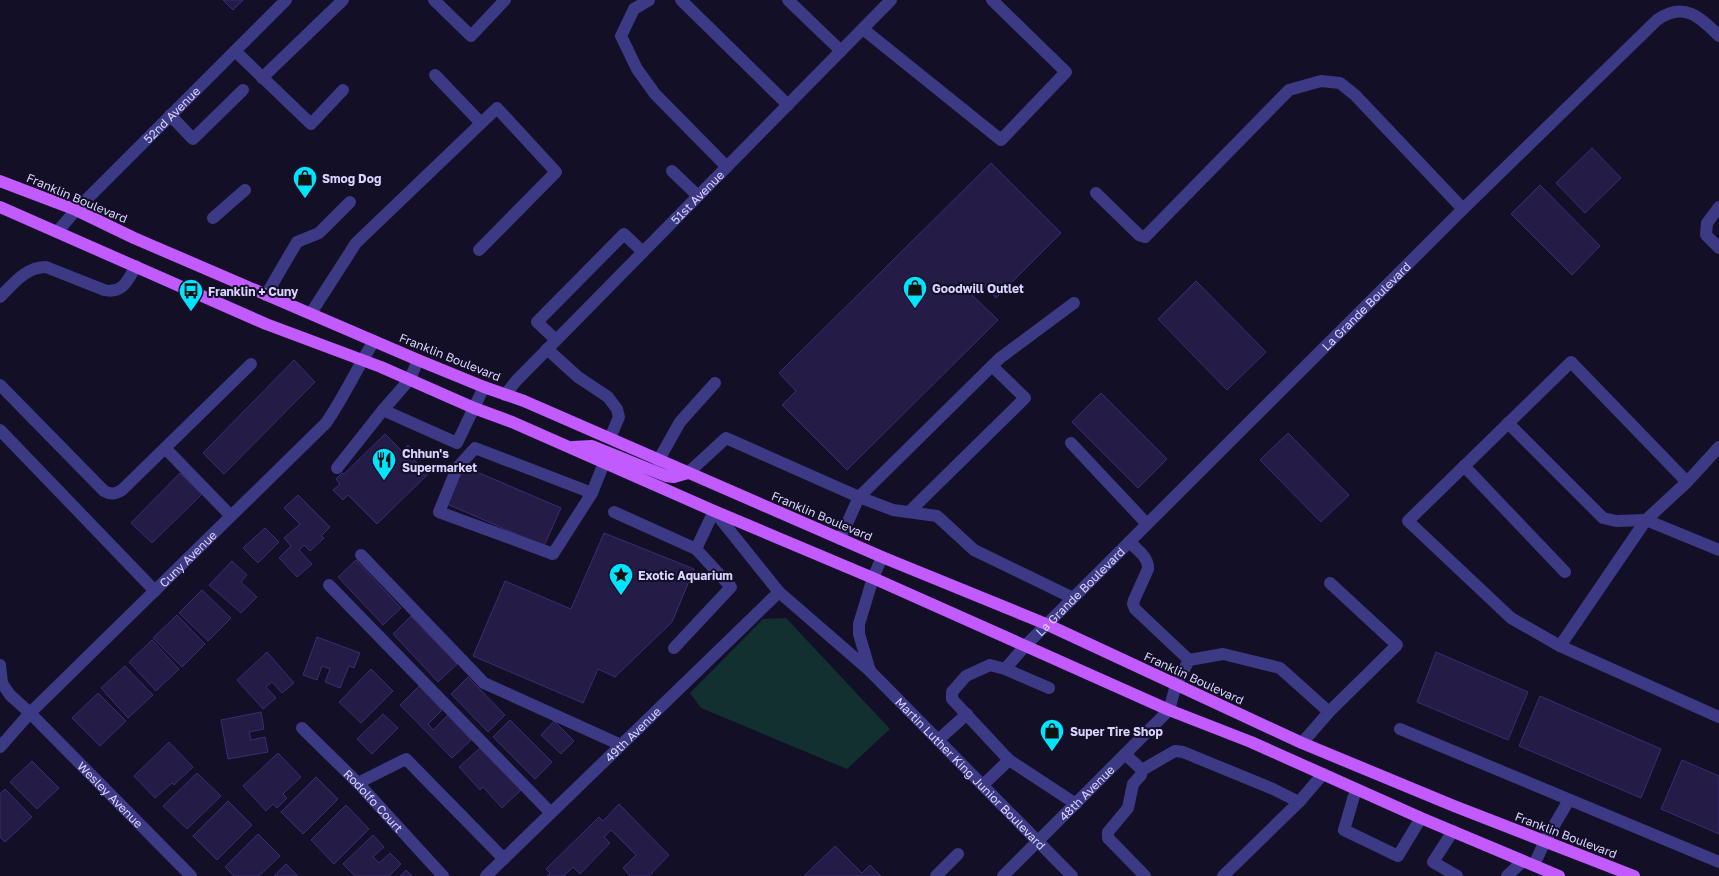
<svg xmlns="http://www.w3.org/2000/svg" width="1719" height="876" viewBox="0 0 1719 876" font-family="'Golos Text',sans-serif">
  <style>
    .green { fill: #12302f }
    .building { fill: #241b47; stroke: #3b2d73 }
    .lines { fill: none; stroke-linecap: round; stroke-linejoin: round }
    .minor { stroke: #3d3a85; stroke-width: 12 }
    .major { stroke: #c25bff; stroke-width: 12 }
    .labels { text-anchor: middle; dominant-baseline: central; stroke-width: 4; stroke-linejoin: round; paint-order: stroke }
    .street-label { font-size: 12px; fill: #d9d4ff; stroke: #130f26 }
    .poi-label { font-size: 12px; font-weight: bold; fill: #d9d4ff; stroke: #130f26; text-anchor: start }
  </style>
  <rect width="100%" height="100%" fill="#130f26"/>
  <path class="green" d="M786,618L890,729L847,769L701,708L690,693L763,619Z"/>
  <path class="building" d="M223,0H243L233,10Z
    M1592,148L1621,178L1585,213L1556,183Z
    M991,163L1061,233L996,298L981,282L970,293L998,320L847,470L782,405L796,391L779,373Z
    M1540,185L1600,246L1572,275L1511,214Z
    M1196,281L1266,352L1227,390L1158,319Z
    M294,360L315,382L224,474L203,453Z
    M1101,393L1167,459L1138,488L1072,422Z
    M1288,433L1349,495L1321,522L1260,460Z
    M385,434L402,451L408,445L419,455L414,460L428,474L377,524L348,495L343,500L333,490L340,484L336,479L342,473L344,474Z
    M463,466L561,508L544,546L447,504Z
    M180,473L202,494L152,543L131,523Z
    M298,495L330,527L321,536L324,538L310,551L304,545L299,550L312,564L297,577L279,558L291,546L284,538L300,524L284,508Z
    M265,528L279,542L258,563L243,548Z
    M604,533L694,569L672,622L615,677L598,669L583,703L473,656L505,581L571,609Z
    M356,560L401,608L383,625L338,577Z
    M232,561L247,575L241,582L257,597L241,613L209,585Z
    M202,590L231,618L208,641L179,613Z
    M177,615L205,644L182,667L153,638Z
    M411,616L457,664L438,682L393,634Z
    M317,637L360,653L354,668L349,666L340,688L325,682L330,669L322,666L317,680L303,675Z
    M152,640L179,669L156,691L129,662Z
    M267,652L294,683L282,693L272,682L266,687L276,698L263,709L237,680Z
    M1436,652L1528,692L1508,740L1417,702Z
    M125,666L153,695L128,718L101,688Z
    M371,669L393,691L361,723L339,702Z
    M468,677L505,715L488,732L451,694Z
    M419,686L442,710L428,724L433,730L448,715L471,740L452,758L400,705Z
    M98,693L126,721L100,746L72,718Z
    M1540,696L1661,749L1641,798L1519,746Z
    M261,712L264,729L249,732L251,740L265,737L268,752L228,759L221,720Z
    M383,714L398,728L372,754L357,739Z
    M510,720L552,762L535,779L493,737Z
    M554,721L574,741L561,754L541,735Z
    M169,742L193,767L174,785L172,783L155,798L134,776Z
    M480,748L521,790L502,808L483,787L480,790L459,767Z
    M278,753L301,777L283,794L287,798L277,808L273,804L266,811L243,786Z
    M1682,760L1719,776V834L1661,809Z
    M32,761L59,788L37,809L10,782Z
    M197,773L221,796L187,829L163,806Z
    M316,777L338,799L303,834L281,812Z
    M5,789L32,817L5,842L0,837V794Z
    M228,801L252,825L217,860L193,836Z
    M619,804L669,855L649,876H630L623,868L636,855L611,830L604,837L610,843L580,874L573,867L564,876H547L550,873L546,869L599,817L603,821Z
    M346,805L369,829L334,864L311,840Z
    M258,834L280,856L259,876H234L225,867Z
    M373,835L384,847L373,857L379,863L390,853L401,864L389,876H355L343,864Z
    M835,846L862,873L870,865L881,876H804Z
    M286,864L298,876H274Z
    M406,870L412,876H400Z"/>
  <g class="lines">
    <g class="minor">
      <path d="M434,0L471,36L505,0"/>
      <path d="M649,0L634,9L621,36L637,69L655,94L727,167"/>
      <path d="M681,0L788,105"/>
      <path d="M788,0L841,51"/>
      <path d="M863,29L1001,140L1066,72L992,0"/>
      <path d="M235,51L311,124L343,90"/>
      <path d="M435,75L481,123"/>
      <path d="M262,78L343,0"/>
      <path d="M170,115L193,139L243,90"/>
      <path d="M672,171L698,196"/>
      <path d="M1096,193L1139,235L1145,237L1289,90L1321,81L1340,83L1355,95L1463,209"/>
      <path d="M1719,207L1707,223L1706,235L1719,248"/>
      <path d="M213,218L245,190"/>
      <path id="s1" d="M57,232L76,210L286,0"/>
      <path d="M266,295L297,242L319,233L350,202"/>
      <path d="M0,297C14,283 26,267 46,267L104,290C123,294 128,280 136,266"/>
      <path d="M311,313L356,243L497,108L556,172L479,250"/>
      <path d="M556,340L537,322L624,234L643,252"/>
      <path d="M547,349L578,377L608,397L617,409L619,417L610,438"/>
      <path d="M0,385L104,491C111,495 115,494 122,490L251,364"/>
      <path id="s2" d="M505,395L516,381L891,0"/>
      <path d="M383,410L410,379L418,360"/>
      <path d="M1508,423L1603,518L1616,521L1646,520L1719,550"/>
      <path d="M0,430L155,591"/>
      <path d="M1071,443L1147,524"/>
      <path d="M165,448L231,516"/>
      <path d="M658,461L680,422L715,383"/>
      <path d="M1464,466L1565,572"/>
      <path d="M337,468L383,410L457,443L484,387"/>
      <path d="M688,473L726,438L859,497L1000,358L1074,303"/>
      <path d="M1687,482L1571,362L1408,521L1511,618L1560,646L1719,717"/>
      <path d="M592,493L475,448L457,468L439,512L553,554L592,493L608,453"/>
      <path d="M614,512L696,549L731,587L674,648"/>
      <path d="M909,512L1025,398L992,366"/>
      <path d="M840,539L859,497L893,510L937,516L974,550L1073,598"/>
      <path d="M1129,542C1137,549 1149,558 1148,569L1134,600L1133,604L1135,609L1189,660"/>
      <path id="s3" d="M696,549L714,511L779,592L870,671L1072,876"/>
      <path d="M361,555L484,683L621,745"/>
      <path d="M329,585L551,813"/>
      <path d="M1560,646L1646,520L1687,482L1719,447"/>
      <path id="s4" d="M0,665L2,683L10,695L30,713L191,876"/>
      <path id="s5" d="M1005,669L1025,646L1463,209L1657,20C1684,1 1700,17 1719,36"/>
      <path d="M870,671L859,634V624L873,578L882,557"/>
      <path id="s6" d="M302,728L358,783L443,876"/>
      <path d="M1400,729L1719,862"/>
      <path d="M938,740L967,714"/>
      <path d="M1302,743L1329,712L1397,645L1330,583"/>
      <path id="s7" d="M0,747L30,713L326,423C344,397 357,368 374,341"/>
      <path d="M1125,754L1142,770L1141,775L1133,784L1128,808L1108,832V838L1145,876"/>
      <path d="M1009,760L1076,804"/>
      <path d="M1142,770L1175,751L1183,752L1273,789L1299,802"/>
      <path d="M358,783L406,759L504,859"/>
      <path d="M983,785L1009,760L952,699V692L966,676L990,665L1005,669L1049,688"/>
      <path d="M1356,789L1344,830L1398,856L1421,818"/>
      <path d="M1453,831L1433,862L1457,876"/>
      <path d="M1534,865L1545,841L1569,800"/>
      <path id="s8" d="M486,876L779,592"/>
      <path d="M936,876L958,854"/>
      <path id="s9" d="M1003,876L1169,710L1176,685L1189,660L1223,654L1280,668L1329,712"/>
      <path d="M1223,876L1299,802L1323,774"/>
      <path d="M1507,876L1523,861"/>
    </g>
    <path class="major" d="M0,181L76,210L134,238L418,360L484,387L524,401L882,557L1046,624L1302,743L1454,806L1634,876
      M0,207L266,324L381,367L474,408L512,422L714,511L873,578L1169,710L1251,742L1421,818L1559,876
      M573,447L592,446L666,476L674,477L688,473"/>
  </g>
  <defs>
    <symbol id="shop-pin" viewBox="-11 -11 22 30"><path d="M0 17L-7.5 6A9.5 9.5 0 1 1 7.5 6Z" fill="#00e5ff" stroke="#130f26"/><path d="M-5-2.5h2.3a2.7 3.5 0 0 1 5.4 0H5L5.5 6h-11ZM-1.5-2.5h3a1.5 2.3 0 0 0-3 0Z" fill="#111"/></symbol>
    <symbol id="bus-pin" viewBox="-11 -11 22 30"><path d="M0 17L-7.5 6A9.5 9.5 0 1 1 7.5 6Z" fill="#00e5ff" stroke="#130f26"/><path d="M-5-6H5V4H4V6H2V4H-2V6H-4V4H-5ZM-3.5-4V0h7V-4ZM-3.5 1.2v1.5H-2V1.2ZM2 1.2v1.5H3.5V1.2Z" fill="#111"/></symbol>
    <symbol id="restaurant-pin" viewBox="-11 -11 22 30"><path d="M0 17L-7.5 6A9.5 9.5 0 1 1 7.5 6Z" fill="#00e5ff" stroke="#130f26"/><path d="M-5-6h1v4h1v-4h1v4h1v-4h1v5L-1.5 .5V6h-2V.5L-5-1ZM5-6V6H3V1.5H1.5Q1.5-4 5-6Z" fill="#111"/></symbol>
    <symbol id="sight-pin" viewBox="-11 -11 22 30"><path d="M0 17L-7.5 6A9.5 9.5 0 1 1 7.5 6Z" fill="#00e5ff" stroke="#130f26"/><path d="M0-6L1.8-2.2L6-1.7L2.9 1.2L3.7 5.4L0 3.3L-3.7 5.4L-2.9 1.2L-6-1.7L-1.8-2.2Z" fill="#111"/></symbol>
  </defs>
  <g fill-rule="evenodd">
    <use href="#shop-pin" x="291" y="164" width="28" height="38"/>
    <use href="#shop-pin" x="901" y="274" width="28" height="38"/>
    <use href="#bus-pin" x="177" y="277" width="28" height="38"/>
    <use href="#restaurant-pin" x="370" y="446" width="28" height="38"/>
    <use href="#sight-pin" x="607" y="561" width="28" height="38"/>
    <use href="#shop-pin" x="1038" y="717" width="28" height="38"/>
  </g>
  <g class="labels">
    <g class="street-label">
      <text stroke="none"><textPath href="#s1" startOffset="164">52nd Avenue</textPath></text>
      <text stroke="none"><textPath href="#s2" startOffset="276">51st Avenue</textPath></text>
      <text transform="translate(77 198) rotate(23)">Franklin Boulevard</text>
      <text stroke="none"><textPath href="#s5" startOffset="512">La Grande Boulevard</textPath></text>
      <text transform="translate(450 357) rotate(22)">Franklin Boulevard</text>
      <text transform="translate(822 516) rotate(23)">Franklin Boulevard</text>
      <text stroke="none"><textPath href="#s7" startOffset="266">Cuny Avenue</textPath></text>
      <text stroke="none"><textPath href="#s5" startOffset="108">La Grande Boulevard</textPath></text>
      <text transform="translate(1194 678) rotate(25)">Franklin Boulevard</text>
      <text stroke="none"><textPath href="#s8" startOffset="204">49th Avenue</textPath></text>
      <text stroke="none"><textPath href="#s3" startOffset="410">Martin Luther King Junior Boulevard</textPath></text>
      <text stroke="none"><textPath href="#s9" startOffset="118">48th Avenue</textPath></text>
      <text stroke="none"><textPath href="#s4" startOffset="174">Wesley Avenue</textPath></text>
      <text stroke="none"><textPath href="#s6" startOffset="102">Rodolfo Court</textPath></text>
      <text transform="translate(1566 835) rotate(21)">Franklin Boulevard</text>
    </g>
    <g class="poi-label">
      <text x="322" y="178">Smog Dog</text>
      <text x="932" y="288">Goodwill Outlet</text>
      <text x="208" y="291">Franklin + Cuny</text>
      <text x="402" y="453">Chhun's<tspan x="402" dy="14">Supermarket</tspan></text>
      <text x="638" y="575">Exotic Aquarium</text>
      <text x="1070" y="731">Super Tire Shop</text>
    </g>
  </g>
</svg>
